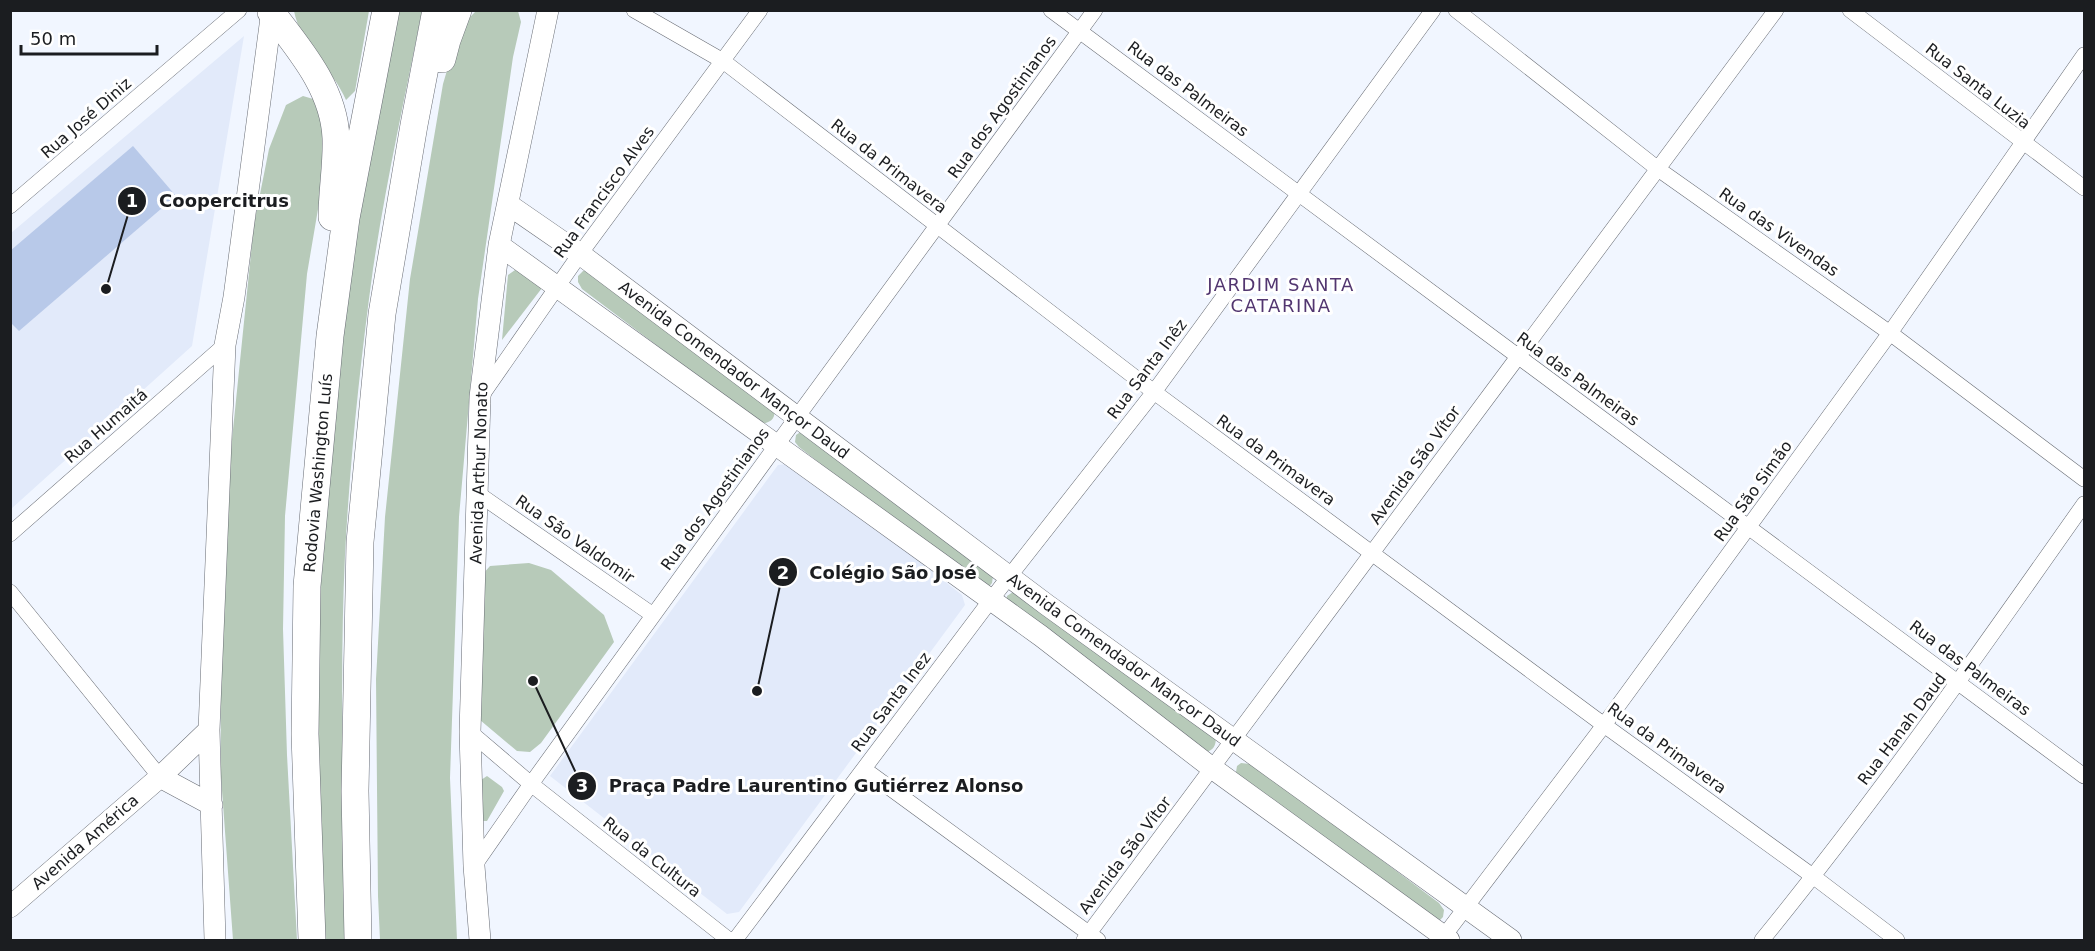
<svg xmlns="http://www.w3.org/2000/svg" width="2095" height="951" viewBox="0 0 2095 951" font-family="'DejaVu Sans',sans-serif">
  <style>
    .built { fill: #e2eafa }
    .green { fill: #b7cab9 }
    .building { fill: #b8c9e9 }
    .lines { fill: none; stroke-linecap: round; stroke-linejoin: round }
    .street-casing { stroke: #686c74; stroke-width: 16 }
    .secondary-casing { stroke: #686c74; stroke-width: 22 }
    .highway-casing { stroke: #686c74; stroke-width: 28 }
    .street { stroke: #fff; stroke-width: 15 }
    .secondary { stroke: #fff; stroke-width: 21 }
    .highway { stroke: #fff; stroke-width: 27 }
    .labels { text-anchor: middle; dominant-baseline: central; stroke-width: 6; stroke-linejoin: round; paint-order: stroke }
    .street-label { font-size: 16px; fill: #1b1d20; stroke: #fff }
    .neighbourhood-label { font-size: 18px; letter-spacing: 1.5px; fill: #523670; stroke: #fff }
    .leader { fill: none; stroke: #1b1d20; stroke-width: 2 }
    .callout-dot { fill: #1b1d20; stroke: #fff; stroke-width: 2 }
    .mark-label { font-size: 18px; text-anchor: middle; font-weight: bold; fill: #fff }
    .callout-label { font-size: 18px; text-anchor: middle; font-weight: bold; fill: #1b1d20; stroke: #fff; stroke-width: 6; stroke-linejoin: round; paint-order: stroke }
  </style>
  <rect width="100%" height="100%" fill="#f1f6ff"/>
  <path class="built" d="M244,36L192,346L11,509V233Z
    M795,463L962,595L965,605L739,912L727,914L550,776L778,465Z"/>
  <path class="green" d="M294,11H369L355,91L346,100C333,69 300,44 294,11Z
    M395,11H422C405,97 386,182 373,269C360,364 350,460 345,555C339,683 344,812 347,940H322L316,641L348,268Z
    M476,11H518L521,22L513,57L478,299L459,517L450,778L457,940H380L378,896L376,679L385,517L410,279L443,84L453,50L467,20Z
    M303,96L320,101L325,117V168L307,274L285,516L283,629L287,755L297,940H233L221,777L220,625L230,459L254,224L269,149L286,105Z
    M590,269L775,407C775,418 773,422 761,424L582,289L578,282V276L583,271Z
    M515,270L539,279L542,288L502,340L508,275Z
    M802,431L993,576L992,583L988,588L981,589L799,447L795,442L796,435Z
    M529,563L551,570L604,615L614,642L541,743L530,752L517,751L480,720L482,575L490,566Z
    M1013,592L1216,736C1216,746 1214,750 1204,753L1007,604V596Z
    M1241,763L1250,764L1267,774L1439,903L1444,910L1443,917L1438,922L1241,779L1236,772L1237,766Z
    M487,776L502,787L504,791L487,821H483L482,818L481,780Z"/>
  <path class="building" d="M133,146L176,196L19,331L10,322V251Z"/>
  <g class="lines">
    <defs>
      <path id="street" d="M634,10L723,61L1154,392L1604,725L1814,877L1897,940
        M1051,10L2084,776
        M1456,10L1658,169L1890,333L2084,479
        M1850,10L2084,188
        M10,206L239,10
        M482,395L580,254L760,10
        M477,493L653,615
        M10,534L225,345
        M10,592L160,777
        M470,732L531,784L729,940
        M864,769L1098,940
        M474,866L531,784L797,417L1095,10
        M735,940L990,601L1154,392L1433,10
        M1084,940L1776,10
        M1441,940L1604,725L1890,333L2084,55
        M1762,940C1876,800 1980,652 2084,504"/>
      <path id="secondary" d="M509,205L580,254L1047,605L1511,940
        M499,245L1041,636L1212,768L1449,940
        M160,777L212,805
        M10,907L160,777L209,730
        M215,940L209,730L225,345L234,297L272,10
        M480,940L474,866L470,732L480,397L499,245L548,10"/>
      <path id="highway" d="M271,12C300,50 334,89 336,138C337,164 332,191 332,217
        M442,59L447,40L458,10
        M312,940L305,734L307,586L330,336L346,218L386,10
        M358,940L355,791L360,542L382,314L414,125L436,10"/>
    </defs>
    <use href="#street" class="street-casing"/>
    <use href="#secondary" class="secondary-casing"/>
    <use href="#highway" class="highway-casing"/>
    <use href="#street" class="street"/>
    <use href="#secondary" class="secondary"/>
    <use href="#highway" class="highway"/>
  </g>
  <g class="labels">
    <g class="street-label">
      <text transform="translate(1978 86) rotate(38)">Rua Santa Luzia</text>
      <text transform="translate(1188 89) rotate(37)">Rua das Palmeiras</text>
      <text transform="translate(1002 107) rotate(-54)">Rua dos Agostinianos</text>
      <text transform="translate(86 118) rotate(-41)">Rua José Diniz</text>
      <text transform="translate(889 166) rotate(38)">Rua da Primavera</text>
      <text transform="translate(604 192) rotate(-54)">Rua Francisco Alves</text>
      <text transform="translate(1779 232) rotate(35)">Rua das Vivendas</text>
      <text transform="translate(1147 369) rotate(-53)">Rua Santa Inêz</text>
      <text transform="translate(734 370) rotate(37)">Avenida Comendador Mançor Daud</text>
      <text transform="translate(1578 379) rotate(36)">Rua das Palmeiras</text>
      <text transform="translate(106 426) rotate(-41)">Rua Humaitá</text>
      <text transform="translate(1276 460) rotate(36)">Rua da Primavera</text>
      <text transform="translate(1415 465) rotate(-54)">Avenida São Vítor</text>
      <text transform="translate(318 473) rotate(-85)">Rodovia Washington Luís</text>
      <text transform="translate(479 473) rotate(-88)">Avenida Arthur Nonato</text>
      <text transform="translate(1753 491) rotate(-54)">Rua São Simão</text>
      <text transform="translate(715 499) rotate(-54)">Rua dos Agostinianos</text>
      <text transform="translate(575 539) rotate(35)">Rua São Valdomir</text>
      <text transform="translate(1124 660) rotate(36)">Avenida Comendador Mançor Daud</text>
      <text transform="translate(1970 668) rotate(37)">Rua das Palmeiras</text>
      <text transform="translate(891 702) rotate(-53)">Rua Santa Inez</text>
      <text transform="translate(1902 729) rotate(-53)">Rua Hanah Daud</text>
      <text transform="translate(1667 748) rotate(36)">Rua da Primavera</text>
      <text transform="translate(85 842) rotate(-41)">Avenida América</text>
      <text transform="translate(1125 855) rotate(-53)">Avenida São Vítor</text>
      <text transform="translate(652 857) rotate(38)">Rua da Cultura</text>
    </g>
    <g class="neighbourhood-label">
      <text x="1281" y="284">JARDIM SANTA<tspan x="1281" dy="21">CATARINA</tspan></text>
    </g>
  </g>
  <path class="leader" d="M106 289L132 201M757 691L783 572M533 681L582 786"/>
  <g class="callout-dot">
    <circle cx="106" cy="289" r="6"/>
    <circle cx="757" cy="691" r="6"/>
    <circle cx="533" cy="681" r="6"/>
    <circle cx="132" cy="201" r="15"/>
    <circle cx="783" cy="572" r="15"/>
    <circle cx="582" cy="786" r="15"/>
  </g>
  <g class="mark-label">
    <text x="132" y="207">1</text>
    <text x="783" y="579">2</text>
    <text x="582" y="792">3</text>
  </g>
  <g class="callout-label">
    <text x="224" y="207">Coopercitrus</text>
    <text x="893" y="579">Colégio São José</text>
    <text x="816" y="792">Praça Padre Laurentino Gutiérrez Alonso</text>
  </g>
  <rect width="2095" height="951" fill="none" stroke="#1b1d20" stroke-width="24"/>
  <path d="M21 45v9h136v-9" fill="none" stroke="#1b1d20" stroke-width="3"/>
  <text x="30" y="45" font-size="18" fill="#1b1d20" stroke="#ffffff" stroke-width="4.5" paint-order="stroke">50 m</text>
</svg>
